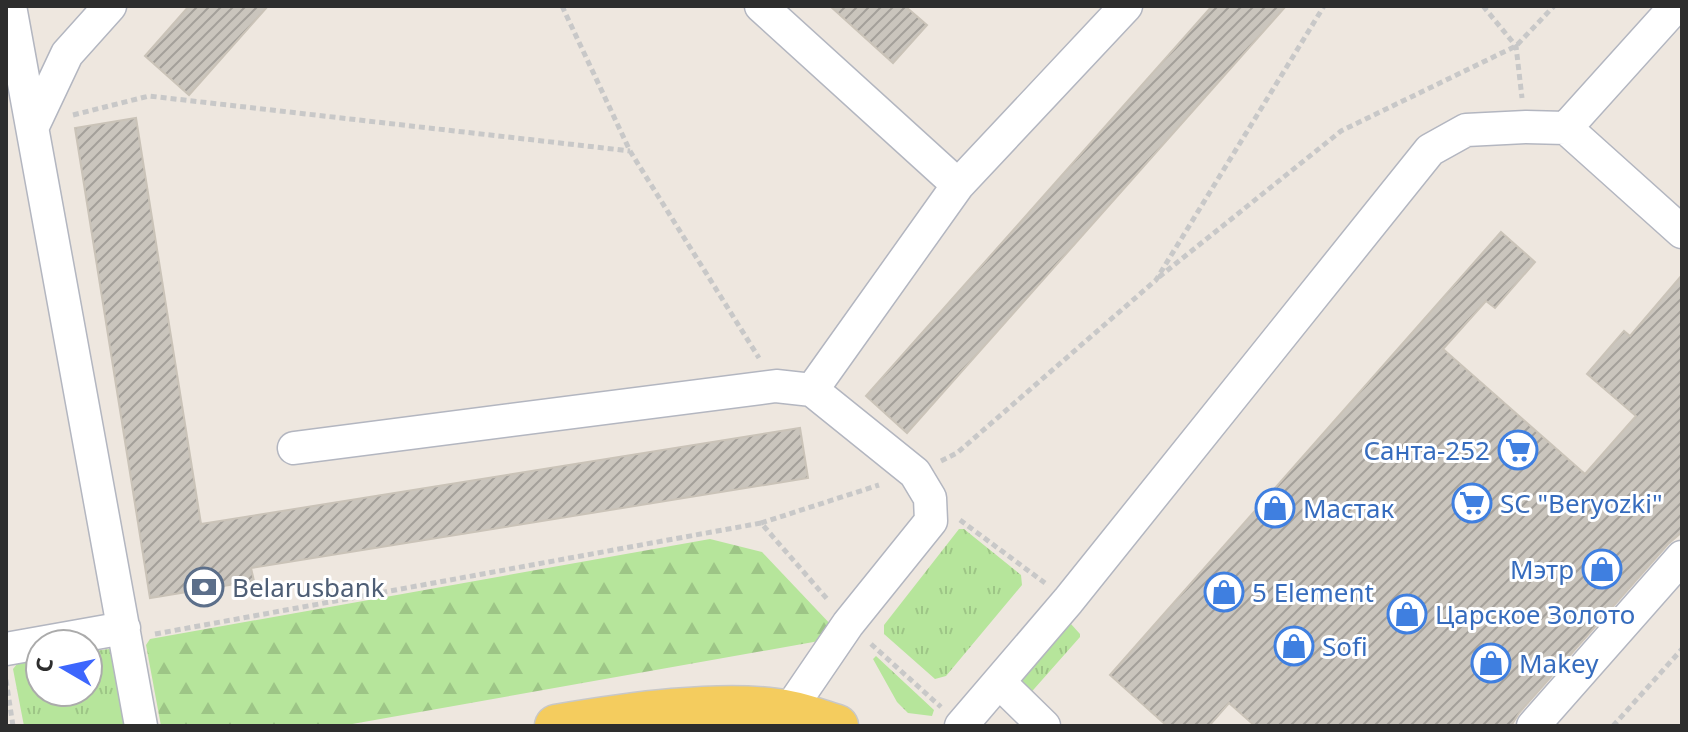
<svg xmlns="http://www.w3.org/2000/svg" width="1688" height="732" viewBox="0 0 1688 732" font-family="'Noto Sans',sans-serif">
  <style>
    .grass { fill: url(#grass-tufts) }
    .forest { fill: url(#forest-firs) }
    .building { fill: url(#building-hatch); stroke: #cac3b8; stroke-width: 2 }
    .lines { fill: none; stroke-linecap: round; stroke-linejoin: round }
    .minor-casing { stroke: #b3b6c0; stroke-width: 35 }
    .major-casing { stroke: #c8c8c8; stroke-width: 45 }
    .path { stroke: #c8c8c8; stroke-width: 5; stroke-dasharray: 6 4; stroke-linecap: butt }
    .minor { stroke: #fff; stroke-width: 32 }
    .major { stroke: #f4cc5e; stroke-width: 42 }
    .labels { text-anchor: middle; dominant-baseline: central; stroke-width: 6; stroke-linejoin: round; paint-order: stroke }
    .shop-label { font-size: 26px; fill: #366cbe; stroke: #fff; text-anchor: start }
    .service-label { font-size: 26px; fill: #4e5e75; stroke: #fff; text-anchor: start }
  </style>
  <defs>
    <pattern id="grass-tufts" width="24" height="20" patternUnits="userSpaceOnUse" patternTransform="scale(2)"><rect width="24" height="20" fill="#b6e59b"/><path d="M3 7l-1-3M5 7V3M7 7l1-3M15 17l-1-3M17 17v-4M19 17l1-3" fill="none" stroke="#9dc586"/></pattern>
    <pattern id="forest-firs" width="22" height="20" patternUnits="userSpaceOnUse" patternTransform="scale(2)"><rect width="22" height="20" fill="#b6e59b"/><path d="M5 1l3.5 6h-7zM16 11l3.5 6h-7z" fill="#9dc586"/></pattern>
    <pattern id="building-hatch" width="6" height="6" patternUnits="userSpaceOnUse" patternTransform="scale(2)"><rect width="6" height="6" fill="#cac5bd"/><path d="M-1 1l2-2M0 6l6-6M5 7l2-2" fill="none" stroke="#a4a09a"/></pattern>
  </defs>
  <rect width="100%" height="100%" fill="#eee7df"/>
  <path class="grass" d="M959,529H964L1021,575L1022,585L946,676L935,679L884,634V625Z
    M1067,624H1071L1080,634V637L1027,697H1024L1022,681Z
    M109,649L115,652L127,726H24L13,669L17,664L40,660V692H88V652Z
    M876,656L934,710L932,716L908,713L897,702L873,659Z"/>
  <path class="forest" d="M710,539L762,552L834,628L819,641L341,726H161L146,645L150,639Z"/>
  <path class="building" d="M189,6H268L189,95L145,56Z
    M830,6H905L927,25L893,63Z
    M1212,6H1286L907,433L866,396Z
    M136,118L201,524L800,428L808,478L251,568L254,581L150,598L75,128Z
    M1501,232L1535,262L1495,308L1486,301L1443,349L1585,474L1636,416L1587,374L1624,331L1630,336L1682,275V532L1668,544L1519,713L1511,726H1255L1229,703L1209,726H1167L1110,675Z"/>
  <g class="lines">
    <defs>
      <path id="minor" d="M10,6L141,726
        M761,6L958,185L812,390L915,473L930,498L931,521L848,624L788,712
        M33,126L67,54L110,6
        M1566,128L1682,232
        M958,185L1126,6
        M294,448L776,386L812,390
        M6,649L124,628
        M999,682L1044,726
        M961,726L1068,601L1430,150L1466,130L1526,127L1566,128L1676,6
        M1533,726L1682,557"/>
      <path id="major" d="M556,726C621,715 725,699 789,712C805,715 821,721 837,726"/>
    </defs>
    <use href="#minor" class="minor-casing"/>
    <use href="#major" class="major-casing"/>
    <path class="path" d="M562,6L630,151L759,358
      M1483,6L1516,46L1522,98
      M73,115L149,96L630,151
      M1159,277L1341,131L1516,46L1554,6
      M941,461L957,453L1156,280L1324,6
      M960,520L1045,583
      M761,523L879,485
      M155,634L761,523L828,600
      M871,644L941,707
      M6,680L13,726
      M1613,726L1682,649"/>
    <use href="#minor" class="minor"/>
    <use href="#major" class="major"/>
  </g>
  <defs>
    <symbol id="supermarket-ring" viewBox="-11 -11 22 22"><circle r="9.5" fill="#fff" stroke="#3f7fe0" stroke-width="1.5"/><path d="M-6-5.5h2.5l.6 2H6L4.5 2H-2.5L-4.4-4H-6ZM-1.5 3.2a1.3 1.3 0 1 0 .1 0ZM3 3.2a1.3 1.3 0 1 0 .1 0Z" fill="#3f7fe0"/></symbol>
    <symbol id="shop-ring" viewBox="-11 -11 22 22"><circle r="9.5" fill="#fff" stroke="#3f7fe0" stroke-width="1.5"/><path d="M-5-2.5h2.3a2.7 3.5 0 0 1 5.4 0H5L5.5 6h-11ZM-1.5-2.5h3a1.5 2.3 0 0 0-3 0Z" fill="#3f7fe0"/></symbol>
    <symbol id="bank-ring" viewBox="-11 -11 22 22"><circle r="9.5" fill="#fff" stroke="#5c6f8a" stroke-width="1.5"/><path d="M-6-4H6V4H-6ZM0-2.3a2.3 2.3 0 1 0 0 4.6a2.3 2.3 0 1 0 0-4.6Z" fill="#5c6f8a"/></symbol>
  </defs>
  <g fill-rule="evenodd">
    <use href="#supermarket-ring" x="1496" y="428" width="44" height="44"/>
    <use href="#supermarket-ring" x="1450" y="481" width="44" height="44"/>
    <use href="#shop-ring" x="1253" y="486" width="44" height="44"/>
    <use href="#shop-ring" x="1580" y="547" width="44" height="44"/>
    <use href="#bank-ring" x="182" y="565" width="44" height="44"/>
    <use href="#shop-ring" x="1202" y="570" width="44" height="44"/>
    <use href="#shop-ring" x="1385" y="592" width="44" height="44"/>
    <use href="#shop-ring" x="1272" y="624" width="44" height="44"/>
    <use href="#shop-ring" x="1469" y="641" width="44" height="44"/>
  </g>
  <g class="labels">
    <g class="shop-label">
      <text x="1490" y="450" text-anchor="end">Санта-252</text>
      <text x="1500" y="503">SC "Beryozki"</text>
      <text x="1303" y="508">Мастак</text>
      <text x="1574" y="569" text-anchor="end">Мэтр</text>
      <text x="1252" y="592">5 Element</text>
      <text x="1435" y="614">Царское Золото</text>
      <text x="1322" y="646">Sofi</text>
      <text x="1519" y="663">Makey</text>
    </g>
    <g class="service-label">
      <text x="232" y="587">Belarusbank</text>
    </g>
  </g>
  <rect width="1688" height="732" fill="none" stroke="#2d2d2d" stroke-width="16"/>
  <g transform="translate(64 668) rotate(279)"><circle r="38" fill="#ffffff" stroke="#ababab" stroke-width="2"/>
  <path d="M0-6L14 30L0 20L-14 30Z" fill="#3d66fd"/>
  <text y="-12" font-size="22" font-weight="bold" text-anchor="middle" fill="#2d2d2d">С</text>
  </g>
</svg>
